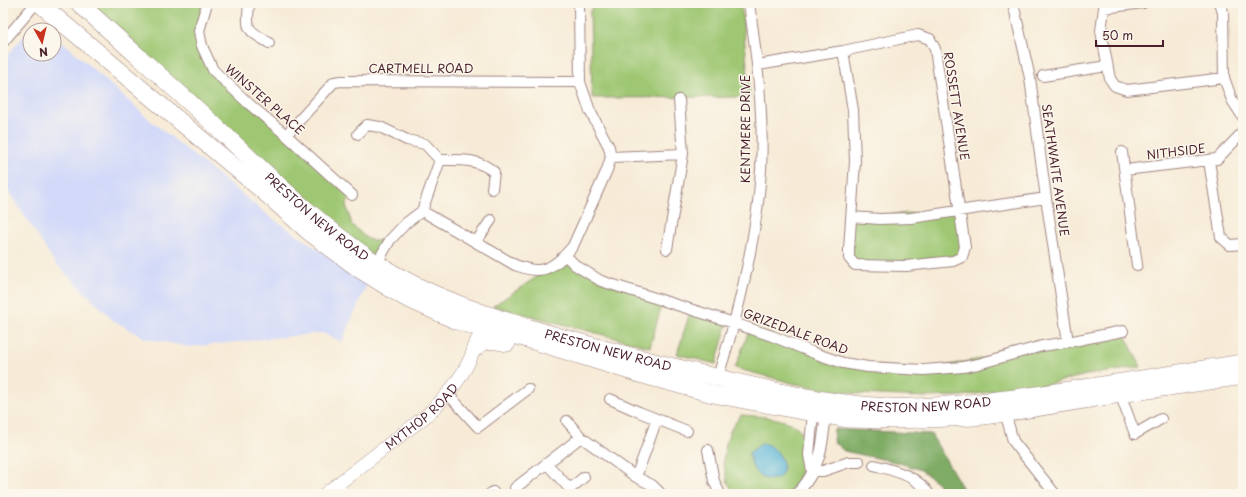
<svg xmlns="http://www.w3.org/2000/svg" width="1246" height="497" viewBox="0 0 1246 497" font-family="'Playpen Sans',sans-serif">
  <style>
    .built { fill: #d2d9f9 }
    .green { fill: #9fc773; stroke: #74734f }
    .forest { fill: #7fac65; stroke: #646648 }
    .water { fill: #57b4d5; stroke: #506a80 }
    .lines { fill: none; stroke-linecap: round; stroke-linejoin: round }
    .street-casing { stroke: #a08581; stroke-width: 12 }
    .secondary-casing { stroke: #a08581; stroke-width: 14 }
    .highway-casing { stroke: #a08581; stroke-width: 18 }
    .street { stroke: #fff; stroke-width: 10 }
    .secondary { stroke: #fff; stroke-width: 13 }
    .highway { stroke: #fff; stroke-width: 17 }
    .labels { text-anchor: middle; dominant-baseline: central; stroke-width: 3; stroke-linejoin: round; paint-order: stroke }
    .street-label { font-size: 12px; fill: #4a1f2b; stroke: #fbf7ec }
  </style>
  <rect width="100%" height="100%" fill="#fbf7ec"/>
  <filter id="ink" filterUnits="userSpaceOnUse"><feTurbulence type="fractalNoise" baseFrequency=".025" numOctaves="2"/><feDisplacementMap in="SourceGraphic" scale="8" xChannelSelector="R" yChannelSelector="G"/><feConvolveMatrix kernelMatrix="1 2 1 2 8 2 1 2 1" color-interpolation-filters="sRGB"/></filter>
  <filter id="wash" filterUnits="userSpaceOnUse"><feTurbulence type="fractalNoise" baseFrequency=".012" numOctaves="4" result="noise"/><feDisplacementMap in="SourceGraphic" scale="16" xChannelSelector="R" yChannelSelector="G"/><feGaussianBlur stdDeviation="0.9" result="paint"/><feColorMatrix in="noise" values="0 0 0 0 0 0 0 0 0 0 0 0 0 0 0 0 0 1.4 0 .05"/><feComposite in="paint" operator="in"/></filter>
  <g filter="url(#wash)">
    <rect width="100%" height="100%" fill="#f7ebd7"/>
    <path class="built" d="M37,19L49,30H30V54H54V34L150,120L270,217L368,282L342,342L323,333L189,347L145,338L113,320L55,263L3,183V61Z"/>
    <path class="green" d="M79,3H207L199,31L213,70L352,195L346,205L352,225L366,238L373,241L390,240L377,263Z
      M596,3H741L750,97L592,98L590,11Z
      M959,210L962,257L855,265L849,249L851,217Z
      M565,255L601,281L663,300L650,347L493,306L535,278Z
      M691,309L728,321L716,364L677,354Z
      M750,328L843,363L924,370L1123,331L1141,367L1086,375L1049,384L989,392L961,396L925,397L859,394L829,390L796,384L735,368Z
      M741,415C757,416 799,417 804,437C805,443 802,455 802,462C801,474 797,486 787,494H735L728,483L723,462L726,443L731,429Z"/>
    <path class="forest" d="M834,429L931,434L966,494H945L938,483L921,470L896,462L844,451L833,441Z"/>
    <path class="water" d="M761,444C764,444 766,444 768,445C778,449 788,465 781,475C780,477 778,478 776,479C772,479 766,480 763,478C753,473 751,463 749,453Z"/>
  </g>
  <g filter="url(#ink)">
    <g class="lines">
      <defs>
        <path id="street" d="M207,3L199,31L202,46L213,70L249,104L286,135L352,195
          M249,3C247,31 245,28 269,43
          M1013,3L1030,78L1046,198L1068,342
          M1143,3L1104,8L1101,31L1110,79L1115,86L1127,90L1224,78
          M1219,3L1223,12L1224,78L1232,100L1243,117
          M3,42L36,3
          M758,65L843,51L918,35L930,39L935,49L965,247L962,257L953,261L906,266L855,265L849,258V249L855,161L853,110L843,51
          M1043,76L1107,66
          M358,134L367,125L380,127L407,140L425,144L440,160L422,211L406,223L390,240L377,263
          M286,135L334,82L342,81L580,82
          M1122,152L1137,265
          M611,157L683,154
          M440,160C461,160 477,158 494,172L492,189
          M1209,161L1221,237L1230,245L1243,244
          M1125,170L1217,159L1243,132
          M422,211L515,265C521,267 529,270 536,270C551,271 564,257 573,246L607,170L611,157L609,147L590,111L580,82L579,3
          M851,217L880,219L911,218L1046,198
          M476,242L491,220
          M667,249L683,154L679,100
          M565,255L575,265L601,281L734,323L772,336L814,353L843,363L868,367L924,370L963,367L978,364L1042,346L1068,342L1123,331
          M717,381C722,362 729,342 734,323C747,273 758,221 761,170C764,114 757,58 749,3
          M448,394L478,427L528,389
          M1120,394L1135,434L1161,419
          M610,399L639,412L687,431
          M1004,408L1013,441L1055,494
          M567,421L581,437L636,477L652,485L661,494
          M708,450L714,481L720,494
          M547,464L570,489L584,477
          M874,465C895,471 916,475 929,494
          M812,471L809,455L813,413
          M812,471H823L849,462H859
          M636,477L657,419
          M515,488L581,437
          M490,494L493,492
          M796,494C806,485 815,470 819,457C823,446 824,427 826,415"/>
        <g id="secondary">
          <path id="s1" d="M325,494L427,415C450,394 469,370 477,340"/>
        </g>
        <g id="highway">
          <path d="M39,3L263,191L309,232L359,269L404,297L457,321L480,328L514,335L636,373L713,394L797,410L847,419L895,420L976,417L1005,413L1120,394L1243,376"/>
          <path id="s2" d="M79,3C127,47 176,89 223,133C272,179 320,226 376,263C427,296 485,315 543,332C586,345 630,356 674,367C743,384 819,404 890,407C929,408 968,403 1006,399C1085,389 1164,375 1243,363"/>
          <path d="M475,348C485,338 494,340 507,343"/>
        </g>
      </defs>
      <use href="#street" class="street-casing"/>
      <use href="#secondary" class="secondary-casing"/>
      <use href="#highway" class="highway-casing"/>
      <use href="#street" class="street"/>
      <use href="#secondary" class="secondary"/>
      <use href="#highway" class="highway"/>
    </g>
  </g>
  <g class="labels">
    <g class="street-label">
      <text x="421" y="68">CARTMELL ROAD</text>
      <text transform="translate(265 99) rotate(41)">WINSTER PLACE</text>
      <text transform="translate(957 106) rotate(81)">ROSSETT AVENUE</text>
      <text transform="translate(745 129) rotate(-90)">KENTMERE DRIVE</text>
      <text transform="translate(1176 151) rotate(-7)">NITHSIDE</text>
      <text transform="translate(1056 170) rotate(82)">SEATHWAITE AVENUE</text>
      <text stroke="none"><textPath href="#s2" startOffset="320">PRESTON NEW ROAD</textPath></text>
      <text transform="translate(796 331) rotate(20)">GRIZEDALE ROAD</text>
      <text stroke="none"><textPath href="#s2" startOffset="644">PRESTON NEW ROAD</textPath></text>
      <text stroke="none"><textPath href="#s2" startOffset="968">PRESTON NEW ROAD</textPath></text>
      <text stroke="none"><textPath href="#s1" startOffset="124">MYTHOP ROAD</textPath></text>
    </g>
  </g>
  <rect width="1246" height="497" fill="none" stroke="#fbf7ec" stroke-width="16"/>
  <g transform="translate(42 42) rotate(172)"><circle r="19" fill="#fbf7ec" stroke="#b4a19f"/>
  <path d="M0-3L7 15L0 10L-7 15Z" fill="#c8321e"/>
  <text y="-6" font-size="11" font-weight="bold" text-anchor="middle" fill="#4a1f2b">N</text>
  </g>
  <path d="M1096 40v6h67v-6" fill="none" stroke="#4a1f2b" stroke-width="2"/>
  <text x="1102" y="40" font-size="12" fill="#4a1f2b" stroke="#fbf7ec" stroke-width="3" paint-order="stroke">50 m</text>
</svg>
